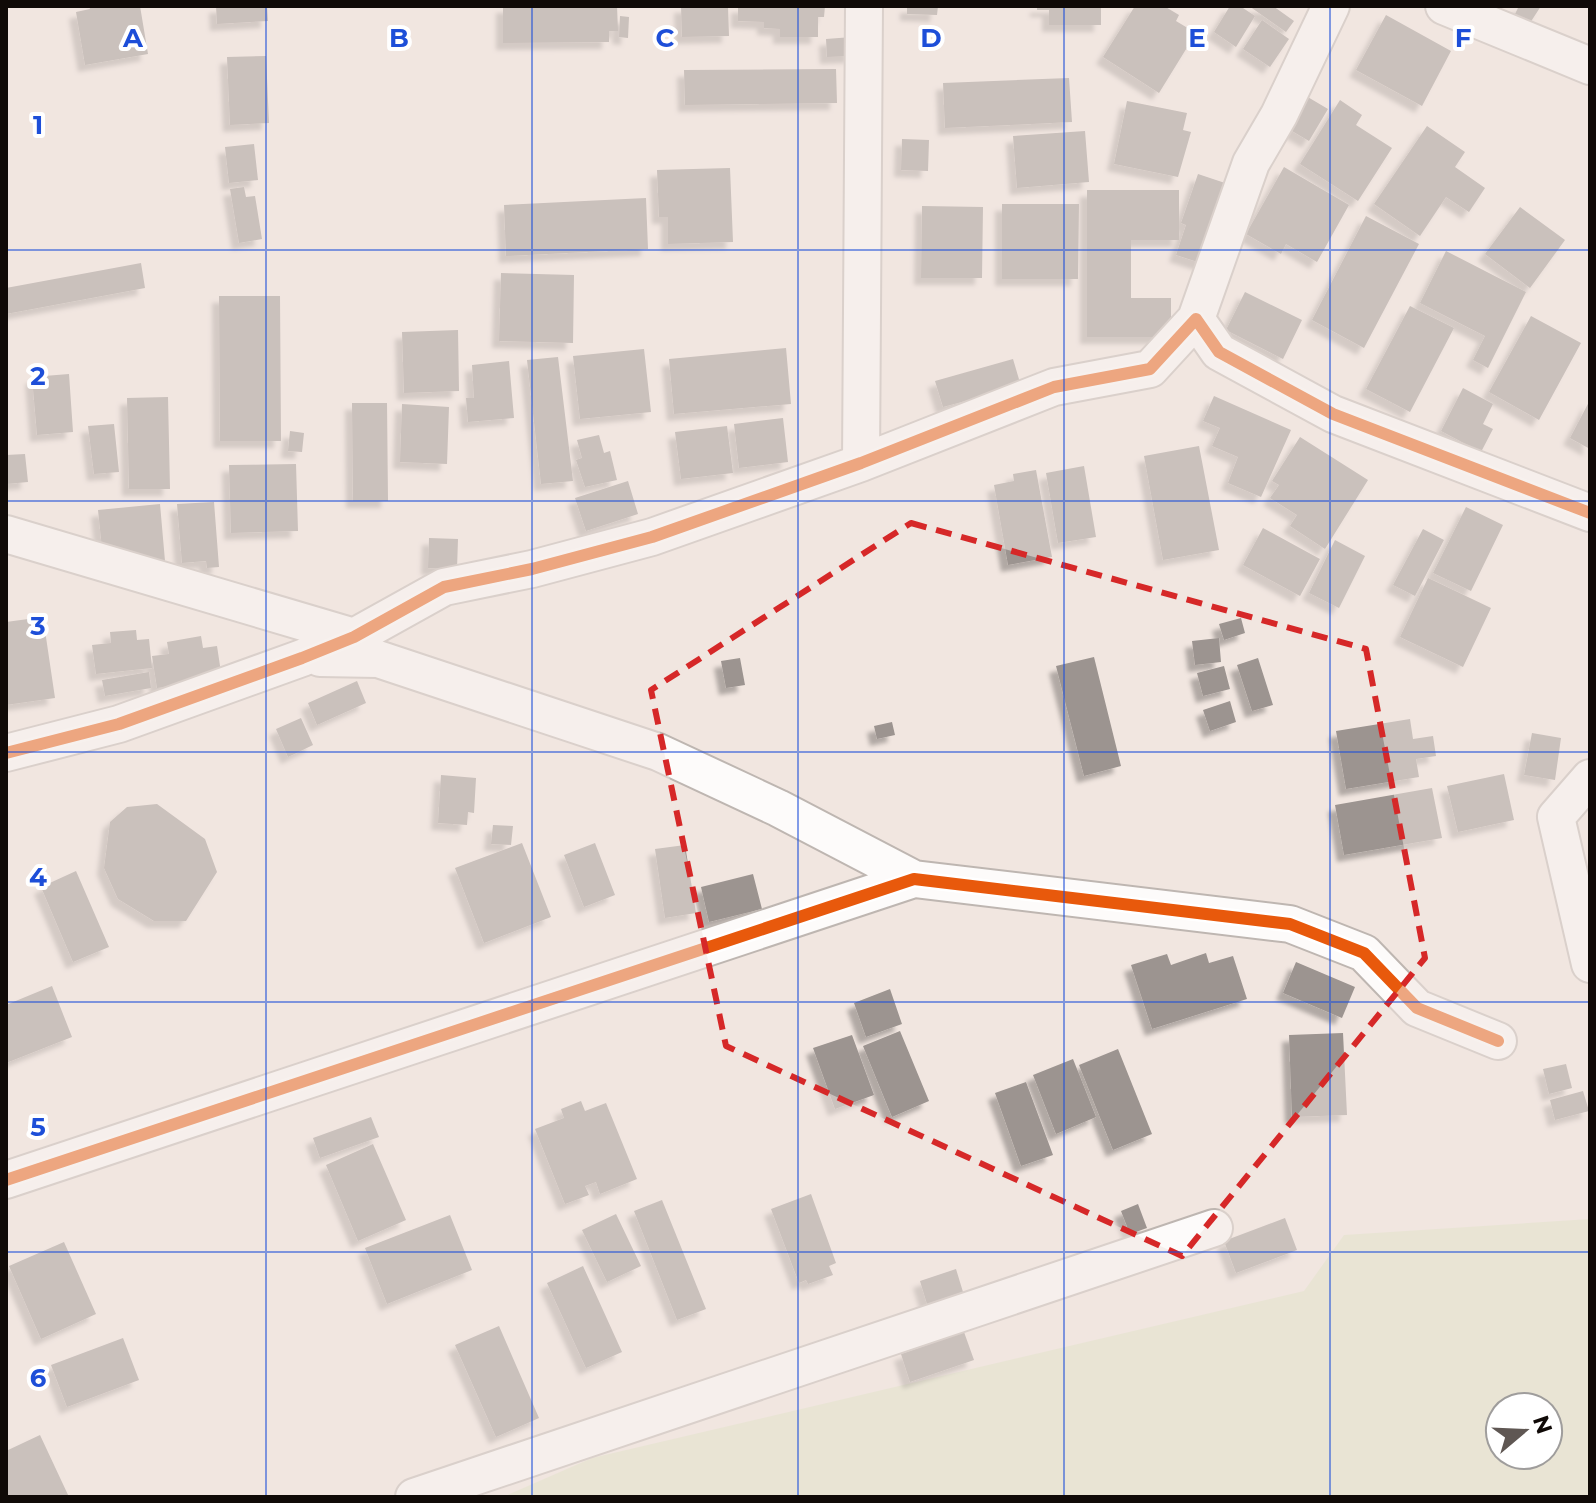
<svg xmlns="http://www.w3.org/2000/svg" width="1596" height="1503" viewBox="0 0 1596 1503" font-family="Montserrat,sans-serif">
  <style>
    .green { fill: #e0e3c6; fill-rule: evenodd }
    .building { fill: #9c9490; filter: url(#shadow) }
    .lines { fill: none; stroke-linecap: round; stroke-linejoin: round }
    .minor-casing { stroke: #beb6b1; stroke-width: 40 }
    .minor { stroke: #fdfbfa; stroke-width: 36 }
    .cycleway-casing { stroke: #fff; stroke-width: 17 }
    .cycleway { stroke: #e8590c; stroke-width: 12 }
    .marked { fill: none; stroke: #d62828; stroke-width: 6; stroke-dasharray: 16 10; stroke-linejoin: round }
    .grid { fill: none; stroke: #1d4ed8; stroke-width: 2; stroke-opacity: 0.55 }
    .grid-label { font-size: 26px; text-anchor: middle; font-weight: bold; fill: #1d4ed8; stroke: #fff; stroke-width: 8; stroke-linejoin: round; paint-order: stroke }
  </style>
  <defs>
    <filter id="shadow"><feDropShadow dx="-7" dy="7" stdDeviation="2" flood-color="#0004"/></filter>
  </defs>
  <rect width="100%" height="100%" fill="#f1e6e0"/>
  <path class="green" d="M1590,1219V1497H503L592,1458L1304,1291L1344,1235ZM1500,1407H1548V1455H1500Z"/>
  <path class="building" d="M89,6H140L148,54L85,65L76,12L90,9Z
    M216,6H267L268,21L217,24Z
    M503,6H617L618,31H609V42L503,43Z
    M681,6H728L729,36L682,37Z
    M738,6H825L824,17H818V37H780V29L764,28V22L738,21Z
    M907,6H938L937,15L907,14Z
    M1037,6H1101V25H1049V10H1037Z
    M1135,6H1164L1179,15L1176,21L1196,33L1159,93L1103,57Z
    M1230,6H1240L1255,16L1236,47L1214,32Z
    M1249,6H1273L1294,21L1286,32Z
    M1519,6H1541L1530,23L1515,14Z
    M1386,15L1451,51L1422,106L1356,70Z
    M620,16L629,17L628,38L619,37Z
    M1262,20L1289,39L1270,67L1243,49Z
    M852,37L853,56L827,57L826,39Z
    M266,56L269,123L230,125L227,57Z
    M836,69L837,103L685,105L684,70Z
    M1069,78L1072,122L945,128L943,83Z
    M1306,96L1328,109L1309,141L1287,128Z
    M1340,100L1362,115L1356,125L1392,148L1358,201L1300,164Z
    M1127,101L1187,113L1183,130L1191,132L1178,177L1114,164Z
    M1427,126L1465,152L1455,167L1485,188L1469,212L1446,197L1420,236L1374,204Z
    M1085,131L1089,182L1017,188L1013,136Z
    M902,139L929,140L928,171L901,170Z
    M254,144L258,180L229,183L225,147Z
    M1284,167L1349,205L1317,262L1286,244L1281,254L1246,234Z
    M730,168L733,242L668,244V217H659L657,170Z
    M1198,174L1231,185L1204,264L1176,255L1186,225L1181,223Z
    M244,187L246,197L255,196L262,239L239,243L230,189Z
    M1087,190H1179V240H1131V298H1171V337H1087Z
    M646,198L648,249L506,256L504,205Z
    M1002,204H1079L1078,279H1002Z
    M922,206L983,207L982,278H921Z
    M1520,207L1565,240L1530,288L1485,254Z
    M1366,216L1419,244L1364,348L1312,320Z
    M1446,251L1526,292L1488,368L1473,360L1485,336L1420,303Z
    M141,263L145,288L6,314V288Z
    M501,273L574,275L573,343L499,341Z
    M1245,292L1302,320L1283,359L1226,330Z
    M219,296H280L281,441H220Z
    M1410,306L1454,328L1410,412L1366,389Z
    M1531,316L1581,343L1539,420L1489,392Z
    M458,330L459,391L404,393L402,332Z
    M786,348L791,404L674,414L669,359Z
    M644,349L651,412L580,419L573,356Z
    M558,357L573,481L541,484L527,360Z
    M1013,359L1021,386L943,407L935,381Z
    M509,361L514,418L468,422L466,398H474L472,365Z
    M69,374L73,432L37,435L32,377Z
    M1463,388L1493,404L1483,424L1493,429L1481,452L1441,431Z
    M1214,396L1291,430L1261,497L1228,483L1238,457L1212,446L1220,428L1203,421Z
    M168,397L170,489H129L127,398Z
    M1590,400V449L1570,438Z
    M352,403H387L388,501H353Z
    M402,404L449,407L447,464L400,462Z
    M783,418L788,462L739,468L734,424Z
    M114,424L119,472L94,474L88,426Z
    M727,426L733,473L681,479L675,432Z
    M290,431L304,433L302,452L288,451Z
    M599,435L604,453L610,451L617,480L585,487L576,460L582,458L577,440Z
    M1300,437L1368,480L1325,549L1290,526L1297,515L1270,498L1279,485L1272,481Z
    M1199,446L1219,550L1163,560L1144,456Z
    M25,454L28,482L6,484V455Z
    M296,464L298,531L231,533L229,465Z
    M1084,466L1096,537L1058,543L1046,473Z
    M1036,470L1052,557L1008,565L994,485L1014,481L1013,474Z
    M628,481L638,514L586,531L575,498Z
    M214,502L219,567L207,568L206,561L182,563L177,504Z
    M160,504L165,561L142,564L141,555L103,558L98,510Z
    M1466,507L1503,525L1471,591L1433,573Z
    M1263,528L1320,559L1300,596L1243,565Z
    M1423,529L1444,540L1415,596L1393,585Z
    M429,538L458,539L457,569L428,568Z
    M1335,540L1365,556L1339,608L1309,593Z
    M1428,578L1491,608L1463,667L1400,637Z
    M43,617L55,698L6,705V622Z
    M1241,618L1245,633L1224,640L1219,624Z
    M136,630L137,640L149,639L152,668L96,674L92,645L111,643L110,632Z
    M201,636L203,648L217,646L222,679L157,688L152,656L169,654L167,642Z
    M1219,638L1221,662L1195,665L1192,641Z
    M1094,657L1121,766L1084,776L1056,666Z
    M740,658L745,685L726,688L721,661Z
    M1258,658L1273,705L1252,711L1237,665Z
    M1224,666L1230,689L1203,696L1197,673Z
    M149,672L151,688L105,696L102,680Z
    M357,681L366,703L317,725L308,703Z
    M1230,701L1236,722L1210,731L1203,710Z
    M301,718L313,745L288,757L276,729Z
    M1410,719L1413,739L1433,736L1436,756L1416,759L1419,777L1346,789L1336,731Z
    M892,722L895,735L877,739L874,726Z
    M1532,733L1561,738L1555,780L1524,775Z
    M1504,774L1514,820L1458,832L1447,786Z
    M441,775L476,778L474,813L468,812L467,825L438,823Z
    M1432,788L1442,838L1344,855L1335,805Z
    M157,804L205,839L217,872L186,921H154L118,899L104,868L110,822L127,807Z
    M493,825L513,826L511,845L491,844Z
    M522,843L551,917L484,943L455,868Z
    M595,843L615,895L584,907L564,855Z
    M685,845L696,913L665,918L655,849Z
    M76,871L109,947L73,962L41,887Z
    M753,874L762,909L709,922L701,887Z
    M1206,953L1209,963L1233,956L1247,999L1152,1029L1131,965L1167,954L1171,965Z
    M1296,962L1355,987L1342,1018L1283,993Z
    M52,986L72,1037L6,1063V1005Z
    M890,989L902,1024L866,1037L854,1003Z
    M900,1031L929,1101L892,1117L863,1046Z
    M1343,1033L1347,1115L1292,1117L1289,1035Z
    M852,1035L874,1095L835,1109L813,1048Z
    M1118,1049L1152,1134L1113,1150L1079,1065Z
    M1073,1059L1096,1117L1056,1134L1033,1075Z
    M1566,1064L1572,1088L1549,1094L1543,1069Z
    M1026,1082L1053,1155L1021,1166L995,1093Z
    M1583,1091L1589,1111L1555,1120L1550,1100Z
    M581,1101L585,1111L606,1103L637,1179L600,1194L596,1182L585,1186L589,1195L565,1204L535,1129L564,1118L561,1109Z
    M371,1117L379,1137L320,1158L313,1138Z
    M373,1144L406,1220L358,1241L326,1165Z
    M811,1194L836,1263L829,1266L833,1275L808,1284L806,1280L799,1283L771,1209Z
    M662,1200L706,1309L677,1320L634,1211Z
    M1138,1204L1147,1228L1130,1234L1121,1211Z
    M616,1214L641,1266L607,1282L582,1230Z
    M450,1215L472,1270L387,1304L365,1248Z
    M1285,1218L1297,1250L1236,1273L1224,1241Z
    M64,1242L96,1314L41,1339L9,1266Z
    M583,1266L622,1352L586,1368L547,1283Z
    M956,1269L963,1292L927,1304L920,1281Z
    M499,1326L539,1418L496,1437L455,1345Z
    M964,1332L974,1360L910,1382L901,1354Z
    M123,1338L139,1380L67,1407L51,1365Z
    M40,1435L69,1497H7L6,1451Z"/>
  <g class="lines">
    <defs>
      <path id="minor" d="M1444,6L1590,66
        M1196,319L1251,163L1279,115L1331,6
        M861,463L864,6
        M6,534L354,637
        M320,658L378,659L658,752L778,808L914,879
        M6,753L119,724L302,658L354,637L444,587L532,569L652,537L861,463L1054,387L1150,369L1196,319L1219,352L1333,414L1590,513
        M1590,778L1556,817L1590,964
        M6,1180L914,879L1290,924L1364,953L1417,1008L1498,1041
        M414,1497L1214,1228"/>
    </defs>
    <use href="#minor" class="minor-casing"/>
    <use href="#minor" class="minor"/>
    <defs>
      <path id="cycleway" d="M6,753L119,724L302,658L354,637L444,587L532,569L652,537L861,463L1054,387L1150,369L1196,319L1219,352L1333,414L1590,513
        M6,1180L914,879L1290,924L1364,953L1417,1008L1498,1041"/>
    </defs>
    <use href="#cycleway" class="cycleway-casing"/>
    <use href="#cycleway" class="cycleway"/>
  </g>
  <path d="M0 0H1596V1503H0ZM911,523L1366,649L1425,958L1182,1256L726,1046L651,690Z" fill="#f1e6e0" fill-opacity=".55" fill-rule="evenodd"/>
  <path class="marked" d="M911,523L1366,649L1425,958L1182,1256L726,1046L651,690Z"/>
  <path class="grid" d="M266,6V1497M532,6V1497M798,6V1497M1064,6V1497M1330,6V1497M6,250H1590M6,501H1590M6,752H1590M6,1002H1590M6,1252H1590"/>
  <g class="grid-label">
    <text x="133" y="47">A</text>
    <text x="399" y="47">B</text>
    <text x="665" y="47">C</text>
    <text x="931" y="47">D</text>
    <text x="1197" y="47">E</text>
    <text x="1463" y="47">F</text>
    <text x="38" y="134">1</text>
    <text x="38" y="385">2</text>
    <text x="38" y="635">3</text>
    <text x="38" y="886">4</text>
    <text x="38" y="1136">5</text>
    <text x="38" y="1387">6</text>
  </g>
  <rect width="1596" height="1503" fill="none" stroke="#100a07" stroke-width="16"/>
  <g transform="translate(1524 1431) rotate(71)"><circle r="38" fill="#ffffff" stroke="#9f9d9c" stroke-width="2"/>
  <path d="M0-6L14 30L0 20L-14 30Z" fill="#5f5753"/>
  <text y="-12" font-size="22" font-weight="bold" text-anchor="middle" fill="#100a07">N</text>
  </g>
</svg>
